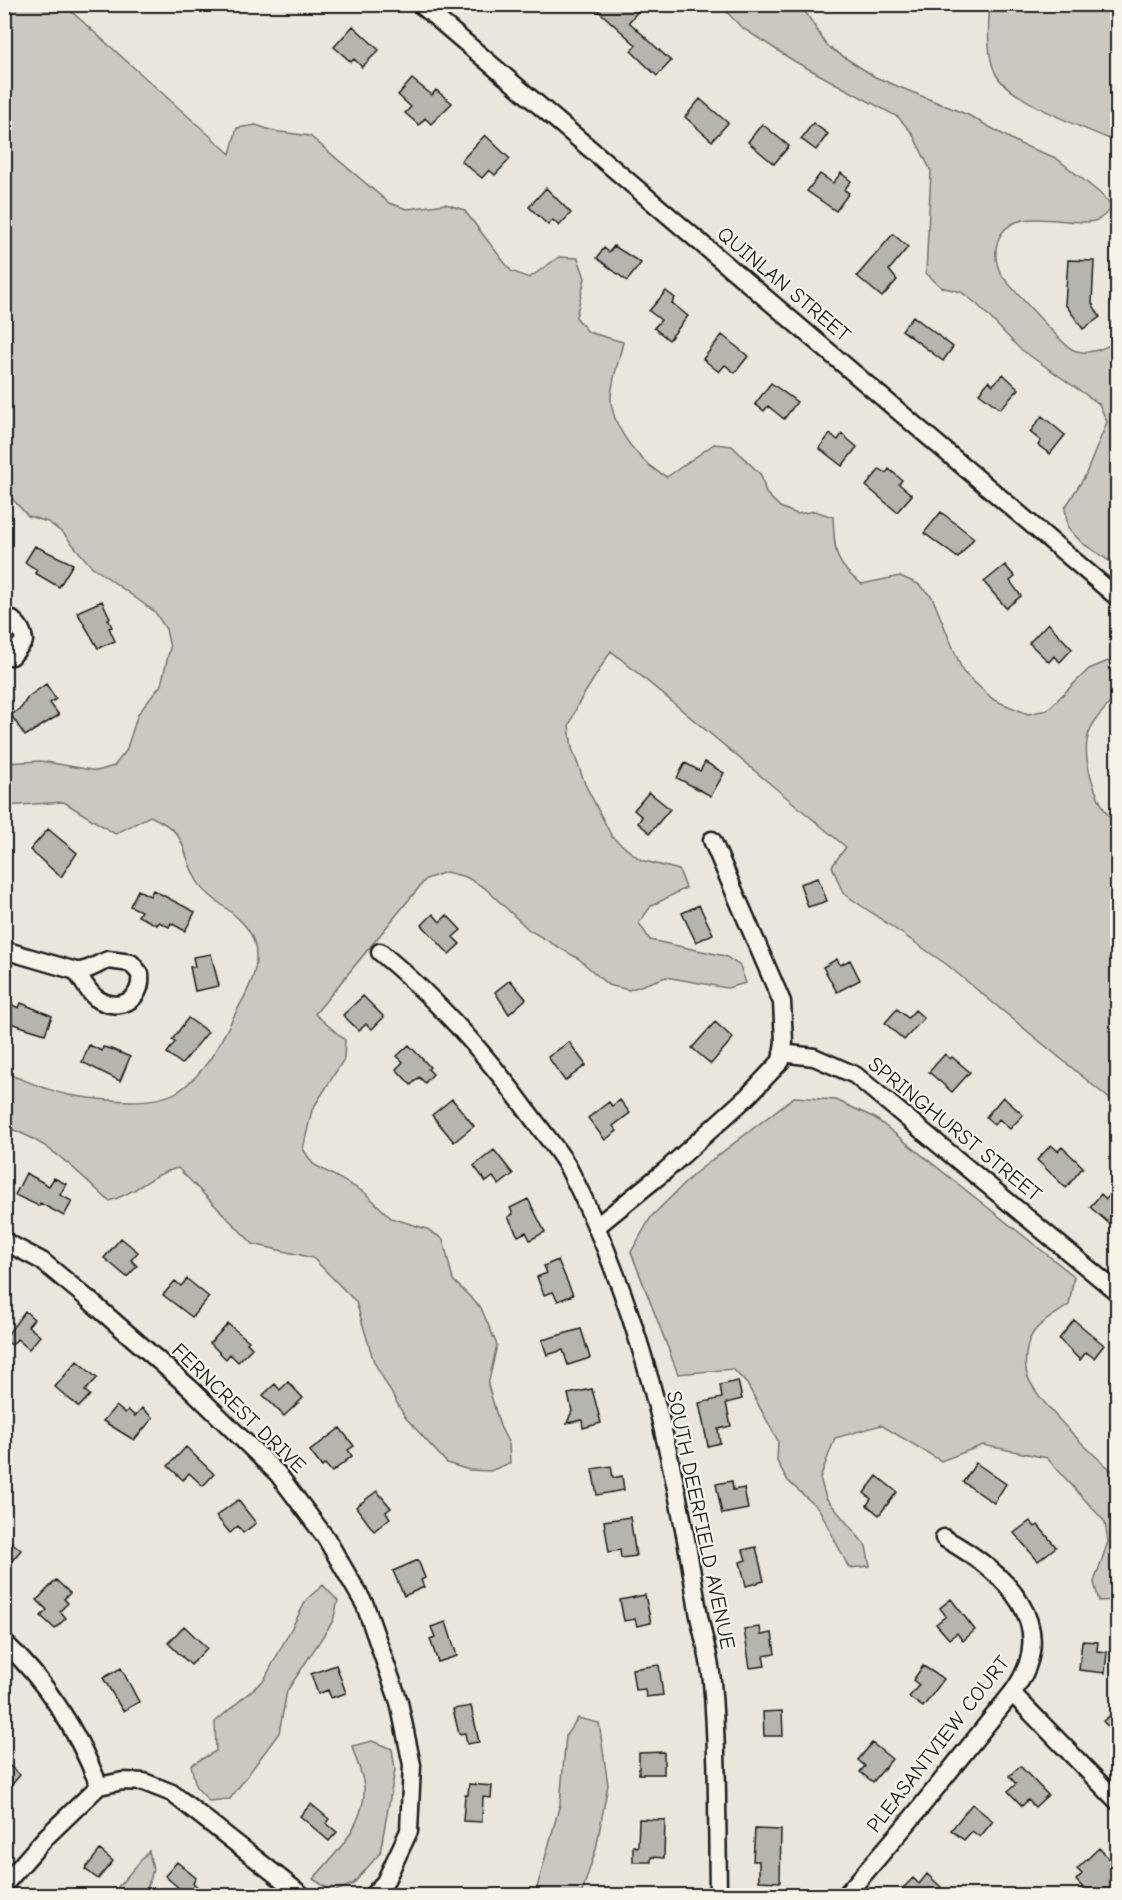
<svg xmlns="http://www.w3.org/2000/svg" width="1122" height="1900" viewBox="0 0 1122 1900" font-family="'Comic Neue',sans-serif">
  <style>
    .green { fill: #ccc8c0; stroke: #74726e; stroke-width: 1.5 }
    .building { fill: #b6b4ac; stroke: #1c1c1c; stroke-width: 1.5 }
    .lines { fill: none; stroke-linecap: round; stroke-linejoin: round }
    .minor-casing { stroke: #1c1c1c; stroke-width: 21 }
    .minor { stroke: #f7f3e8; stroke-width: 16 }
    .labels { text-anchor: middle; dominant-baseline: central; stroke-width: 4.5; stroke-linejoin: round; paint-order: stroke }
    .street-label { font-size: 21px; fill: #1c1c1c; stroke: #f7f3e8 }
  </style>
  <rect width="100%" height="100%" fill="#eae6dc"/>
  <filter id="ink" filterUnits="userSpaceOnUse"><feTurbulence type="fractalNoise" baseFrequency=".0167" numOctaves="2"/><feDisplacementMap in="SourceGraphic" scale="12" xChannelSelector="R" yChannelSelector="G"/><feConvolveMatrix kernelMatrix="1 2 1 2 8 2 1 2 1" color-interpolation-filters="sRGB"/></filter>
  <g filter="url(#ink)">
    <path class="green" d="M5,4L64,5L230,154L237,128L256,125L273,131L310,136L389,203L407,209L446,204L464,210L511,271L529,278L559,257L578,258L585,278L576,317L588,332L623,342C620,357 610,386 611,401C614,431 642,465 667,477L714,444L732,446L761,475L766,493L780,507L797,514L815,511L833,517C835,550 833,564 862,584L900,576L918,584L932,597L963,672L994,700L1028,714L1047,710L1089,669L1108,661L1117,667V695C1106,708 1093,719 1088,736C1081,761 1099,809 1117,826V1105L946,964L843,893L832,866L846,847L611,651L578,704L569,726L572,748L585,784L612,837L641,860L679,870L686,888L651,906L639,923L650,940L725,956L740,966L746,983L727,988L666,977L629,990L608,985L579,959L529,930L485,888L466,877L446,872L426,879L315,1014L345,1040L344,1059L312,1110L303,1149L313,1164L364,1192L391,1218L427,1229L443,1239L453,1280L481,1308L497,1345L488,1385L500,1426L509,1444L510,1463L490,1471L469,1470L447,1463L405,1417L374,1362L356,1302L313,1258L253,1244L178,1168C150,1174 138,1193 109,1201C78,1172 46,1139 5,1127V1073C25,1080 48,1091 69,1095C99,1100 155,1108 180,1090C206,1072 219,1045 233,1018C246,993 262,971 254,942C245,913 208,902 196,879C179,847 190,834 150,816L115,834L64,802L5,806V763L41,761L97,771L114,766L126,751L138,714L161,685L170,648L166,629L155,612L90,565L64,534L48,522L28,516L5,491Z
      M720,5H801L827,46L875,77L968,115L1020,144L1056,158L1101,194L1113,208C1108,212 1100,220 1094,221C1067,227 1015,204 999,238C994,249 995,263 1001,274C1004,280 1063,344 1070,348C1084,357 1106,349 1117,340V566L1082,543L1068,528L1065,508L1085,476L1107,422L1099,404L1019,348L977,304L961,292L941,287L926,273L931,171L912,133L898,117L794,61L741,27Z
      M990,5H1117V142C1090,131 1012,101 997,76C986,58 988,25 990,5Z
      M794,1097L836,1100L875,1118L1074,1276L1069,1305C1058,1313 1040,1322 1033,1333C1026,1343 1023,1366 1028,1377C1038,1403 1095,1457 1117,1475V1600L1099,1601L1094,1582L1108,1542L1105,1522L1047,1458L983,1445L941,1461L881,1425L835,1438L820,1478L826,1498L866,1546L870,1566L849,1568L819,1509L788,1481L777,1461L778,1441L747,1384L733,1369L678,1374L631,1252L651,1217L694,1174Z
      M323,1585L338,1601L333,1621L287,1691L279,1733L230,1799L209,1801L196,1787L191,1765L216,1751L215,1722L264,1680L307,1599Z
      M578,1718L599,1723L608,1785L596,1849L581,1895H535L560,1804L566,1735Z
      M372,1741L392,1749L395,1770L380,1853L353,1884L333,1892L313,1879C335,1855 366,1823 364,1787C363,1774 355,1758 352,1746Z
      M149,1851L153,1870L146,1891L148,1895H111Z"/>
    <path class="building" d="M591,4H644L629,22L671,61L657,76L631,51L636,45Z
      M353,26L379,50L362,67L354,59L351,62L334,47Z
      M412,79L432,95L436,90L452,103L431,124L425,118L419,125L405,113L411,107L398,95Z
      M700,99L728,123L712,141L685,117Z
      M813,123L828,134L816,150L801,139Z
      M762,124L789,146L774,164L748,142Z
      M485,135L510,159L495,175L489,170L482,178L461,161Z
      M841,173L851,181L844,190L849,193L836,211L807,191L820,174L833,183Z
      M546,188L571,213L559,226L553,220L548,225L529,207Z
      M893,234L908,247L889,270L897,280L882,297L857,276Z
      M614,246L641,263L627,281L597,258L604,248L609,252Z
      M1068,260L1094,261L1092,303L1100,317L1083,329L1065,304Z
      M666,291L675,298L672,303L688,316L669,340L654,328L661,320L649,311Z
      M913,316L953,347L943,361L902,330Z
      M722,335L748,356L735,373L725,365L719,372L703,359Z
      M1003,374L1019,389L1000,409L979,393L989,381L993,385Z
      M771,383L797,402L784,419L768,406L764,411L755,404Z
      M1042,416L1065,435L1050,454L1038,445L1041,441L1030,432Z
      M830,434L838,440L842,434L857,447L842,466L819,448Z
      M880,469L886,473L889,469L902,480L899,484L912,495L897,512L866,486Z
      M941,512L974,538L958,558L924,533Z
      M35,546L73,564L59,587L35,573L37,570L25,562Z
      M1005,565L1015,577L1010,581L1021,596L1006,608L984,582Z
      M102,601L110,618L108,619L112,627L109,628L115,641L98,648L77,612Z
      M1048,623L1072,649L1060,662L1054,656L1049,662L1029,643Z
      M46,684L56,699L50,703L59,715L25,736L11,715L21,708L28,697Z
      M705,762L724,773L711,796L677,778L685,763L700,771Z
      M649,792L670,809L650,833L638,823L642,817L634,810Z
      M48,829L77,853L61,877L30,850Z
      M818,878L827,901L808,907L800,884Z
      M138,890L150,896L153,890L195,912L185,931L171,923L169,927L159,922L157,925L138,916L141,911L130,906Z
      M699,905L713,934L696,942L682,913Z
      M433,914L440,922L447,915L461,930L453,937L460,944L449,954L422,925Z
      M211,954L219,986L195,991L190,967H195L193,957Z
      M837,959L840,965L850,960L860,980L837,992L823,967Z
      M510,980L526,999L509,1014L495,992Z
      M363,996L384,1017L372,1029L366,1024L359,1031L343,1015Z
      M21,1003L52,1016L45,1034L4,1021L10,1004L19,1008Z
      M897,1009L908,1018L915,1010L924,1018L904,1040L885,1023Z
      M188,1018L208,1032L182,1064L167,1053L175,1042L172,1040Z
      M715,1022L733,1038L711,1064L692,1048Z
      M569,1042L586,1065L565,1081L548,1057Z
      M89,1045L102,1051L103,1047L111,1049L130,1057L120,1081L82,1062Z
      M409,1045L430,1067L428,1069L433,1074L425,1083L419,1077L411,1085L396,1069L403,1062L397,1056Z
      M945,1054L950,1059L952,1057L970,1072L952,1092L929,1072Z
      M1003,1097L1023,1115L1010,1129L999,1119L994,1125L986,1117Z
      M452,1099L474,1126L454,1142L432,1115Z
      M620,1100L630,1113L613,1126L617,1131L605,1140L588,1118L609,1102L612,1106Z
      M1051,1145L1058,1151L1062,1147L1083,1167L1066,1188L1037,1160Z
      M494,1150L513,1174L499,1185L493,1177L486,1182L474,1166Z
      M26,1173L49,1186L54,1178L66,1184L60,1195L72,1201L64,1216L40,1203L39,1206L15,1195Z
      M1118,1187V1231L1090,1207L1101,1194L1106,1199Z
      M528,1199L545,1232L530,1240L526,1232L518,1236L508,1217L513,1214L510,1208Z
      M121,1238L138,1252L131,1260L137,1266L127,1277L104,1258Z
      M558,1260L573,1295L558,1301L553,1292L544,1295L537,1277L547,1273L544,1266Z
      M187,1279L209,1297L192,1317L163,1295L175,1281L181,1286Z
      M25,1311L34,1319L28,1326L40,1336L29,1349L17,1339L12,1345L4,1339Z
      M1074,1320L1104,1345L1094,1358L1086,1352L1080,1360L1059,1339Z
      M228,1324L249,1341L247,1343L252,1348L238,1362L230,1354L226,1359L210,1343Z
      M581,1329L590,1358L568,1365L563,1350L547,1355L542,1340Z
      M77,1361L97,1378L85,1391L90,1395L79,1407L55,1387Z
      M738,1381L742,1399L726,1403L731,1426L718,1429L720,1443L708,1446L699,1403L722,1398L720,1385Z
      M288,1382L303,1398L284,1416L263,1395L275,1384L280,1390Z
      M592,1389L601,1423L583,1428L582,1420L567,1423L572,1411L568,1394Z
      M116,1406L125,1413L128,1410L135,1416L142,1408L153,1418L134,1440L103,1421Z
      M340,1428L354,1446L348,1450L352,1456L332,1472L325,1464L322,1467L310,1451Z
      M186,1447L214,1474L203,1486L189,1473L183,1480L168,1466Z
      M976,1463L1006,1484L994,1503L963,1482Z
      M611,1466L613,1478L622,1476L624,1490L597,1495L592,1469Z
      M877,1476L897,1492L879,1515L867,1505L871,1499L864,1493Z
      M732,1481L733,1490L744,1488L748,1509L722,1514L716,1484Z
      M377,1491L391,1508L386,1512L390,1518L374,1531L356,1507Z
      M238,1500L256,1523L243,1533L238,1526L230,1533L216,1516Z
      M630,1517L636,1556L621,1558L620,1550L609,1552L604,1521Z
      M1030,1521L1035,1527L1038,1525L1056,1547L1038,1561L1014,1533Z
      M4,1536L21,1550L4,1570Z
      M756,1547L764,1581L746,1586L740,1562L746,1560L743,1550Z
      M418,1560L425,1578L421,1580L424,1587L404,1596L393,1571Z
      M56,1580L70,1593L64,1599L68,1603L60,1611L66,1618L55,1629L41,1616L47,1610L37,1600Z
      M645,1595L651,1623L637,1626L635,1619L624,1621L620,1600Z
      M951,1599L975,1630L963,1641L957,1633L949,1639L936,1624L946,1616L940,1608Z
      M446,1622L457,1656L438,1662L430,1639L435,1637L431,1627Z
      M184,1626L207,1648L191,1665L168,1643Z
      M760,1627L761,1635L772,1633L775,1654L763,1656L765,1666L750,1668L744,1629Z
      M1082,1641L1098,1642L1097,1651L1107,1652L1105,1673L1079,1670Z
      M336,1665L346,1693L331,1698L328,1690L318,1694L311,1674Z
      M659,1665L663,1695L646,1697L645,1689L635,1690L632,1669Z
      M923,1666L944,1679L923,1707L909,1697L919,1685L913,1680Z
      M121,1668L139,1702L123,1711L103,1678Z
      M471,1706L479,1742L467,1744L465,1733L459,1734L453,1709Z
      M1118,1709V1737L1103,1721Z
      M782,1711L783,1736H764L763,1712Z
      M872,1743L892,1759L873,1782L860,1772L865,1766L858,1760Z
      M664,1752V1774H639V1753Z
      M4,1761L20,1775L4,1794Z
      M1020,1766L1048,1795L1035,1807L1028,1800L1022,1806L1008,1791L1016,1784L1009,1776Z
      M469,1784L492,1786L491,1798L483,1797L482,1822L463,1821L465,1795H468Z
      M311,1804L329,1819L326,1823L337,1832L329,1841L300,1816Z
      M972,1804L993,1821L980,1837L972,1831L964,1840L951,1830Z
      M639,1819L665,1820L664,1858L651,1857V1862H633V1846L638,1847Z
      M755,1829L781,1830L780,1882L759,1881V1861H753Z
      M1099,1848L1118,1868V1890L1111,1896H1090L1076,1880L1082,1874L1077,1869Z
      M100,1850L113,1861L98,1879L85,1869Z
      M177,1862L196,1878L193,1883L200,1889L194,1896H188L165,1876Z
      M927,1874L941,1887L933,1896H909L903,1888L913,1878L919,1884Z"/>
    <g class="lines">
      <defs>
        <path id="minor" d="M420,4L1118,598
          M4,615C16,621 23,629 24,641L12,656H4
          M4,950L76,971
          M380,952C438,1000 490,1059 534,1120C545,1135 559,1151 568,1167C638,1302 674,1456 697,1605C701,1631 710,1656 712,1682C718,1753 717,1824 718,1896
          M108,960L131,963L140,974C143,1001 118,1013 96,998C88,992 82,980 76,971C87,972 97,964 108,960Z
          M782,1053L814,1057L855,1075L1118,1293
          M596,1227L665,1171L748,1096L781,1061L784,1042L782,1002L712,840
          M4,1241L42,1261L88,1299L191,1389L278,1474L326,1538L365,1605L399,1702L412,1765L409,1831L385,1882L372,1896
          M4,1642C47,1682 78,1732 99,1786
          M1012,1693L1118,1802
          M4,1885L46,1837L99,1786L123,1781L144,1782L172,1793L303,1896
          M845,1896L912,1818L1012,1693C1064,1624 1003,1571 944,1538"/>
      </defs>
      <use href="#minor" class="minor-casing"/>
      <use href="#minor" class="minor"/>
    </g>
  </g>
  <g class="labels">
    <g class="street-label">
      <text transform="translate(784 284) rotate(40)">QUINLAN STREET</text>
      <text transform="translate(955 1129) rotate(39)">SPRINGHURST STREET</text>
      <text transform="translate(239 1408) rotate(44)">FERNCREST DRIVE</text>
      <text transform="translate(701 1520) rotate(78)">SOUTH DEERFIELD AVENUE</text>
      <text transform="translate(938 1744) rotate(-52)">PLEASANTVIEW COURT</text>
    </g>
  </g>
  <rect width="1122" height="1900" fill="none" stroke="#f7f3e8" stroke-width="24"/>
  <rect x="12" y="12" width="1098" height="1876" fill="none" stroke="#1c1c1c" stroke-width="2" filter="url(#ink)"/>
</svg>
